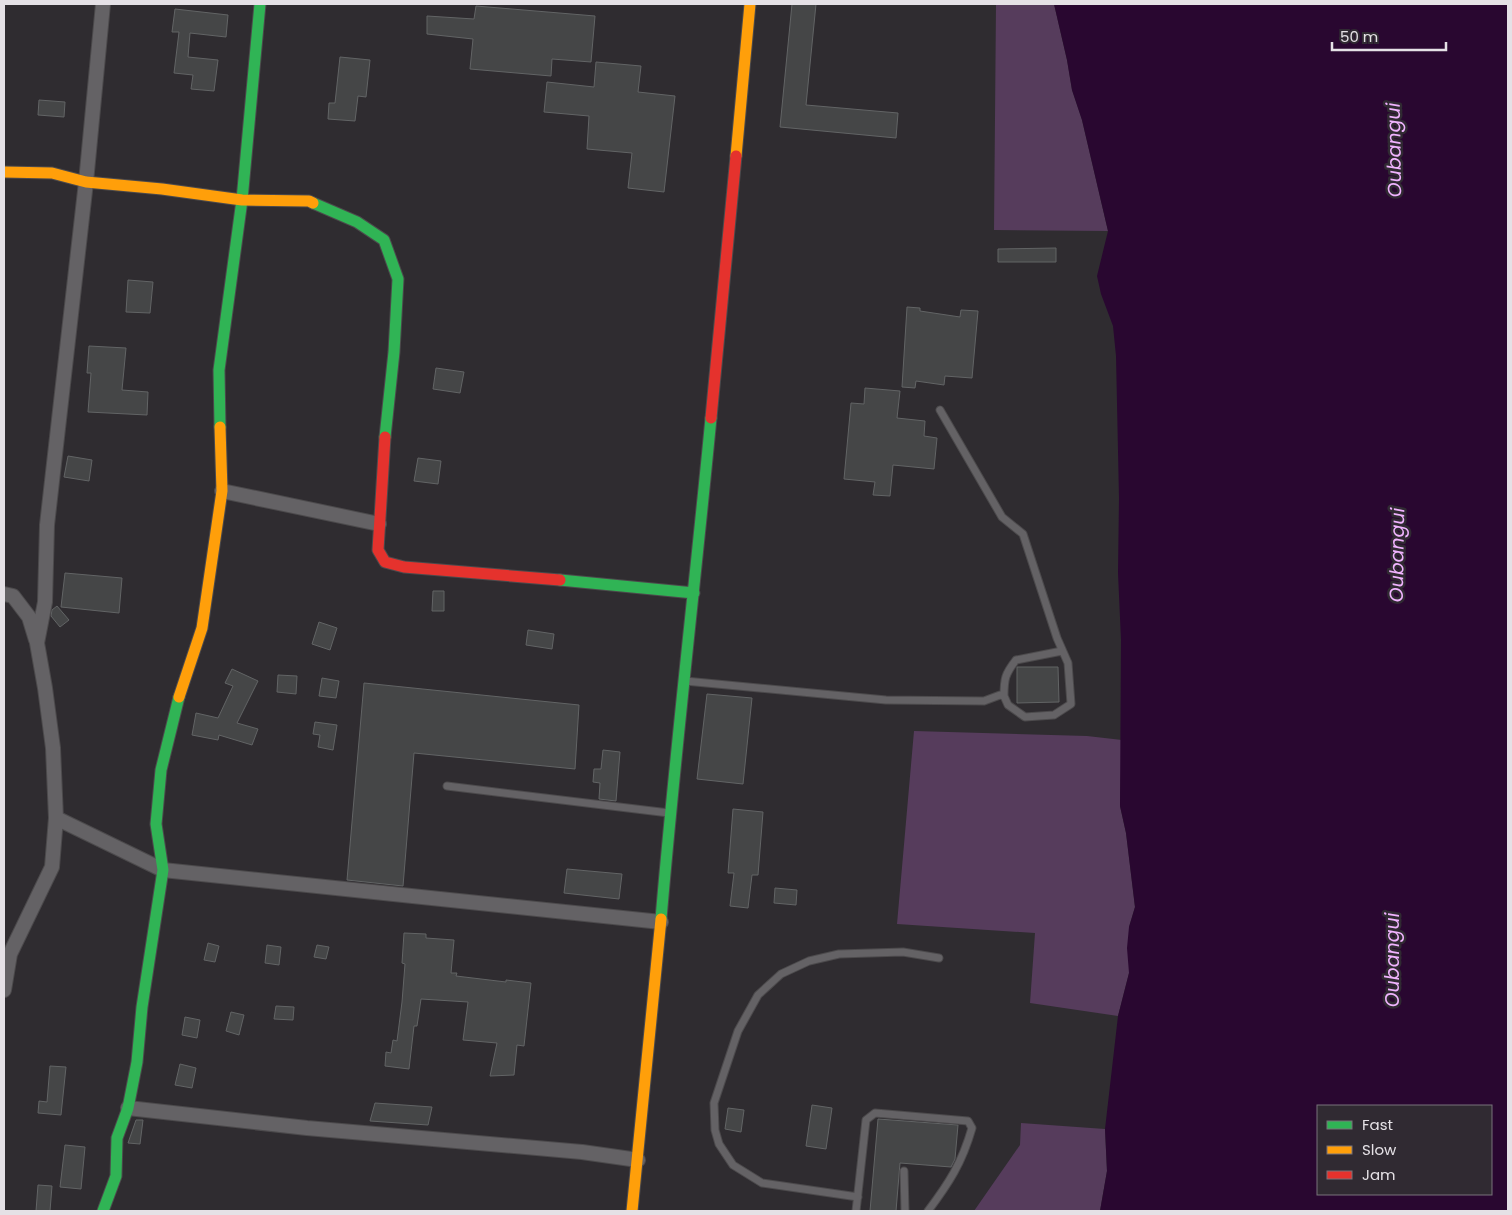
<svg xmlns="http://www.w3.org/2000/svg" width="1512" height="1215" viewBox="0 0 1512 1215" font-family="Poppins,sans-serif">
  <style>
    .green { fill: #563c5c }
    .water { fill: #290730; fill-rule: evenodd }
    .building { fill: #454647; stroke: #626465 }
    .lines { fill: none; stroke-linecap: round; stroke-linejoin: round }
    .lane-casing { stroke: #4c4a4c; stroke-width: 9 }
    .street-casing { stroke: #4c4a4c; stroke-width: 16 }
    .fast-casing { stroke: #4c4a4c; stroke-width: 13 }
    .slow-casing { stroke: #4c4a4c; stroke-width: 13 }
    .jam-casing { stroke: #4c4a4c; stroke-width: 13 }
    .lane { stroke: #646265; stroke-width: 7 }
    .street { stroke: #646265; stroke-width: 14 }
    .fast { stroke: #30b455; stroke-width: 11 }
    .slow { stroke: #ff9f0a; stroke-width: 11 }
    .jam { stroke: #e5322d; stroke-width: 11 }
    .labels { text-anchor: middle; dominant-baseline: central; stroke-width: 5; stroke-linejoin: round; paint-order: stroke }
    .water-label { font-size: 19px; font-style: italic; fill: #f0b3fe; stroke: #302a32 }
  </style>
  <rect width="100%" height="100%" fill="#2f2c30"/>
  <path class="green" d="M996,4H1054L1067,60L1072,90L1082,120L1108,231L994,230Z
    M914,731L1087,736L1122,740L1120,806L1126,833L1135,907L1129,927V973L1118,1016L1030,1003L1035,933L897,924Z
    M1021,1123L1105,1129L1107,1171L1100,1211H974L1020,1145Z"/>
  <path class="water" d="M1054,4H1508V1211H1100L1107,1171L1105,1129L1118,1016L1129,973L1127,948L1129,927L1135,907L1126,833L1120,806L1121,640L1118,573L1119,498L1116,356L1113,326L1101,294L1097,276L1108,231L1082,120L1072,90L1067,60ZM1318,1106H1491V1194H1318Z"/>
  <path class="building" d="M792,4H816L806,105L898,113L896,138L780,127Z
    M476,6L595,16L591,62L552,59L551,76L470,69L473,39L427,34V16L474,19Z
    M175,9L228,15L226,37L190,33L188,57L218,60L214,91L191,89L193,75L174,73L179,32H172Z
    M340,57L370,60L366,97L358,96L355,121L328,119L329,103H335Z
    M596,62L641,66L638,92L675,96L664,192L628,188L632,153L587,149L589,116L544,112L547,82L594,87Z
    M39,100L65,102L64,117L38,115Z
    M1056,248V262H998V249Z
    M128,280L153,282L150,313L126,312Z
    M907,307L920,308V311L960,317L961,310L978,311L972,378L945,376L944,385L916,381L915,388L902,387Z
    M89,346L126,348L122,390L148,392L147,415L88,412L91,373H87Z
    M436,368L464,372L460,393L433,389Z
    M865,388L900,391L897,418L925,421L924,436L937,438L934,469L893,465L890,496L873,495L875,482L844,479L851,403L864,404Z
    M68,456L92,460L89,481L64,477Z
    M418,458L441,461L438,484L414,481Z
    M65,573L122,578L119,613L61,607Z
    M433,591H444V611H432Z
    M57,606L69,620L60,627L51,616L52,610Z
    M319,622L337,628L330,650L312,644Z
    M528,630L554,634L552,649L526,645Z
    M1017,667H1058L1059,702L1017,703Z
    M232,669L258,681L237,723L258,729L252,745L219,735L218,740L192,735L196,713L218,718L233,686L225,683Z
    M278,675L297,676L296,694L277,692Z
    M322,678L339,681L336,698L319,696Z
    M364,683L579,705L575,769L414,753L403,886L347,880Z
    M707,694L752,698L743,784L697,779Z
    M315,722L337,725L333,750L318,747L320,735L313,734Z
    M603,750L620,752L616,801L599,799L600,783L593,782L594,769H601Z
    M733,809L763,812L758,875H752L748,908L730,906L734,873H728Z
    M567,869L622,874L619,899L564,893Z
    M775,888L797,890L796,905L774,903Z
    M404,933L426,934V938L454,940L451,973H457L456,976L506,982V980L531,983L524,1046L517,1045L514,1075L490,1076L497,1043L463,1040L468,1002L421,999L417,1026H414L409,1069L385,1066L386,1052L391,1053L393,1040L397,1041L402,1002L405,964L402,963Z
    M208,943L219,946L215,962L204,960Z
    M267,945L281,947L279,965L265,963Z
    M317,945L329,947L326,959L314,957Z
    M276,1006L294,1007L293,1020L274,1019Z
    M231,1012L244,1015L239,1035L226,1031Z
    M185,1017L200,1020L197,1038L182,1035Z
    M180,1064L196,1068L192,1088L175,1085Z
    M50,1066L66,1067L61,1115L38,1113L39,1101L47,1102Z
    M375,1103L432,1107L428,1125L370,1121Z
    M812,1105L832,1108L826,1149L806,1146Z
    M728,1108L744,1110L741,1132L725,1129Z
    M878,1119L958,1125L955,1159L951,1167L900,1163L896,1211H870Z
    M136,1120H143L140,1144L128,1143Z
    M65,1145L85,1147L81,1189L60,1187Z
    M38,1185L52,1186L50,1211H36Z"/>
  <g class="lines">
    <defs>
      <path id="lane" d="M685,681L886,700L984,701L1000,695L1004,696L1008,705L1025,717L1054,715L1071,704L1068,663L1057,638L1023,534L1002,517L940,410
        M1004,696C1004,679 1005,674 1016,660L1062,651
        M447,786L669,813
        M904,1171L905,1211
        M858,1197L762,1183L733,1165L719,1144L715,1130L714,1103L738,1031L758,995L781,974L809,961L839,954L903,952L939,958
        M856,1211L866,1120L875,1113L968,1121L972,1128C962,1163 949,1183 928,1211"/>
      <path id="street" d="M222,491L379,524
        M4,594L13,596L29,617L36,640
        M56,818L163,870L661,922
        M4,990L10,954L52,867L56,818L53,748L45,688L37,643L45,602L47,525L86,182L103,4
        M128,1108L307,1128L582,1152L638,1160"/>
      <path id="fast" d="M313,203L357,222L384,240L398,279L394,352L385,437
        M220,427L219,370L242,200L260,4
        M560,580L694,593
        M661,919C675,752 695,585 711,418
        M103,1211L116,1176L117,1138L128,1108L137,1062L142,1007L163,870L156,824L161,770L179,697"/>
      <path id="slow" d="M736,156L750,4
        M4,172L52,173L86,182L162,189L242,200L309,201L313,203
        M179,697L202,628L222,491L220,427
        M632,1211L661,919"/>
      <path id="jam" d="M711,418L736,156
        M385,437L378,550L385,562L404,567L560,580"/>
    </defs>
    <use href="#lane" class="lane-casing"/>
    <use href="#street" class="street-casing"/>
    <use href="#fast" class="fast-casing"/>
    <use href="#slow" class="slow-casing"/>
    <use href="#jam" class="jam-casing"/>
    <use href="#lane" class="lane"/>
    <use href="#street" class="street"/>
    <use href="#fast" class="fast"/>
    <use href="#slow" class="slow"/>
    <use href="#jam" class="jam"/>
  </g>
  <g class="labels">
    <g class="water-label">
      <text transform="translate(1394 150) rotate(-91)">Oubangui</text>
      <text transform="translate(1397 555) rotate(-89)">Oubangui</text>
      <text transform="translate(1392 960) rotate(-90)">Oubangui</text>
    </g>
  </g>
  <rect width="1512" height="1215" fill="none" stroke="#e5e1e6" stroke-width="10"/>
  <rect x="1317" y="1105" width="175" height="90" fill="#302a32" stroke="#78737a"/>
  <rect x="1327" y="1121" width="25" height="8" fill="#30b455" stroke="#78737a"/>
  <text x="1362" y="1130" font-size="15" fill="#e5e1e6">Fast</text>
  <rect x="1327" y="1146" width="25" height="8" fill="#ff9f0a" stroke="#78737a"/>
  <text x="1362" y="1155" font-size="15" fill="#e5e1e6">Slow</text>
  <rect x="1327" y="1171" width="25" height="8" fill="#e5322d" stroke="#78737a"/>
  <text x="1362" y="1180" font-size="15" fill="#e5e1e6">Jam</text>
  <path d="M1332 42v8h114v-8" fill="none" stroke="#e5e1e6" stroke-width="2.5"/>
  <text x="1340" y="42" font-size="15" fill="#e5e1e6" stroke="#302a32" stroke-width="4" paint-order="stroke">50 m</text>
</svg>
